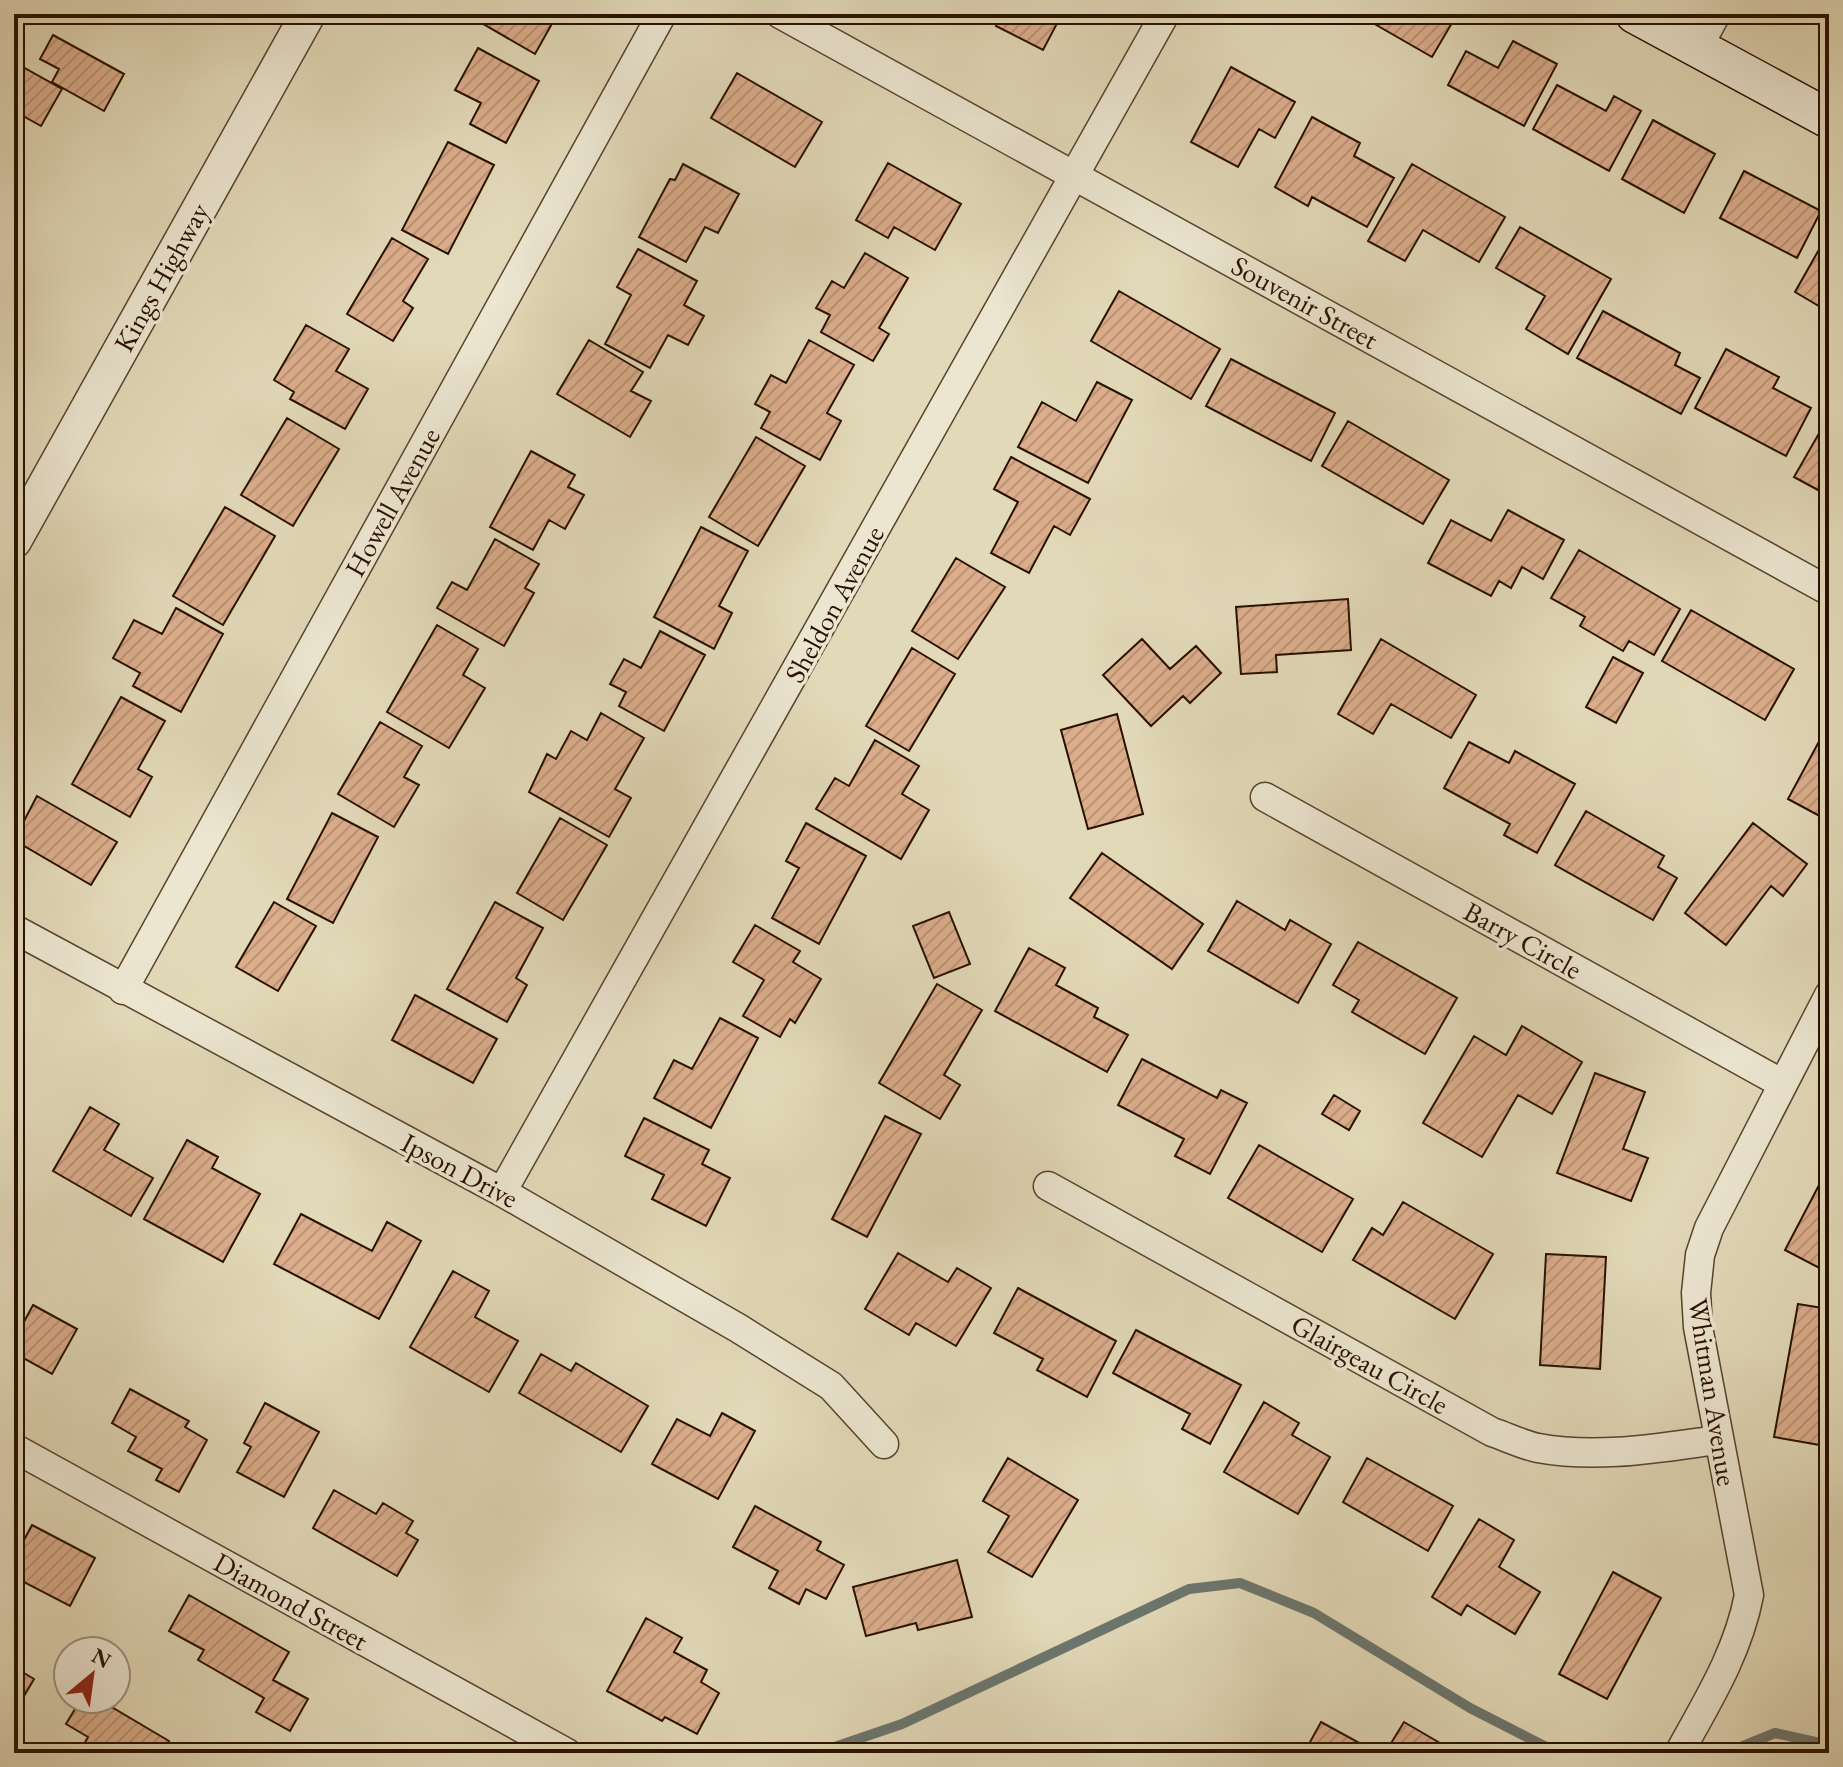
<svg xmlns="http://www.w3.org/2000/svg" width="1843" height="1767" viewBox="0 0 1843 1767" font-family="'EB Garamond',serif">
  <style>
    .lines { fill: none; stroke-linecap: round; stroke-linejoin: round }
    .stream { stroke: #6b766e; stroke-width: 10 }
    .building { fill: url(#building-hatch); stroke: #291100; stroke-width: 2 }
    .minor-casing { stroke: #57432e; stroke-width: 31 }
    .tertiary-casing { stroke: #57432e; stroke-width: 37 }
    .secondary-casing { stroke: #291100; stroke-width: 41 }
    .minor { stroke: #ece6d1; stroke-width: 28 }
    .tertiary { stroke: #ece6d1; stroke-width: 34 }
    .secondary { stroke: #ece6d1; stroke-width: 38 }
    .labels { text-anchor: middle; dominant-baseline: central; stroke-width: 7; stroke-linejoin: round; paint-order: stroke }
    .street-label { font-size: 28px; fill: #291100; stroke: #ece6d1 }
  </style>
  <defs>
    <pattern id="building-hatch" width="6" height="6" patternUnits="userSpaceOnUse" patternTransform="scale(2)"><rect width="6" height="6" fill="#dbad8b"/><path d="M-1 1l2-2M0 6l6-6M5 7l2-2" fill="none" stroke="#bc9476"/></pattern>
  </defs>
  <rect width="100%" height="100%" fill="#e2d9b8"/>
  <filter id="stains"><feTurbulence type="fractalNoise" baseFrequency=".0025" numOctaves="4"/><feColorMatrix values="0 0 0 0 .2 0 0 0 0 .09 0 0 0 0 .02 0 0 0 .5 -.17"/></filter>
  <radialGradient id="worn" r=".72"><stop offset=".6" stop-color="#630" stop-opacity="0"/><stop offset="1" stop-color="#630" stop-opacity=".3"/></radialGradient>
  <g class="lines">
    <path class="stream" d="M817,1753L902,1724L1189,1589L1240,1583L1314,1613L1470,1708L1558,1753
      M1726,1753L1775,1733L1829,1745"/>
  </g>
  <path class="building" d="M466,14H544L554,20L535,54Z
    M1003,14H1062L1043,50L996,26Z
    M1453,14L1456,16L1432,57L1359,15Z
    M53,35L124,74L104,111L52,82L59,69L40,59Z
    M1513,41L1557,64L1524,126L1448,85L1466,51L1498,68Z
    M478,48L539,81L506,143L470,124L481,103L455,90Z
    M14,62L62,89L41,126L14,111Z
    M1231,67L1295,102L1275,138L1259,129L1238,167L1191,142Z
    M737,73L822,122L795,167L711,118Z
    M1557,85L1606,111L1614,96L1641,111L1609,171L1533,129Z
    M1312,117L1360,143L1354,156L1394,178L1367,227L1312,197L1308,206L1275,187Z
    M1653,120L1715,154L1684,213L1622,179Z
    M448,142L494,165L448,254L402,230Z
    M888,163L961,204L935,250L894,227L888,238L856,220Z
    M683,164L739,194L718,233L705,227L686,262L639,237L670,179L675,180Z
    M1412,164L1505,217L1479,262L1423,230L1405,261L1368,241Z
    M1744,171L1821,211L1797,258L1720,218Z
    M1520,227L1611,279L1568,354L1526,329L1545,296L1496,268Z
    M392,238L428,259L403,301L413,308L393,341L347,314Z
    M1821,246L1829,250V312L1795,292Z
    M638,249L697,281L684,305L704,316L688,345L668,335L650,368L605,344L631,295L617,287Z
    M865,253L908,278L879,328L889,334L873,361L821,332L830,315L816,308L832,281L844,288Z
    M1119,291L1220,349L1191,399L1091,341Z
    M1603,311L1680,353L1675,365L1700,378L1681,414L1577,358Z
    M306,325L349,349L336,371L368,389L345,429L290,399L294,392L274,380Z
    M589,340L643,372L631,391L651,401L630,437L557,394Z
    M809,340L854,365L827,413L841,421L820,460L761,428L770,412L755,404L771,375L786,383Z
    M1726,349L1779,377L1773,388L1811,408L1786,456L1695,408Z
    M1231,359L1335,413L1311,461L1206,406Z
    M1097,382L1132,400L1088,483L1018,447L1042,402L1076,421Z
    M1829,416V496L1794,477Z
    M287,418L339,449L293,526L241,495Z
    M1348,421L1449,480L1423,524L1322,466Z
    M756,437L805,466L758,546L709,517Z
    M531,451L575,475L568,487L584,495L565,529L549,520L533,550L490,527Z
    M1011,457L1090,499L1070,535L1054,526L1029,573L991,553L1018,502L994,489Z
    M225,507L275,536L223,625L173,596Z
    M1508,510L1564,540L1543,579L1522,567L1511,588L1499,581L1491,596L1428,563L1451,520L1491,541Z
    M701,527L748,551L719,606L732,613L714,649L654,617Z
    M495,539L539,564L525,588L534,593L504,646L437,608L452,582L467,590Z
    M1579,550L1680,609L1654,655L1629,641L1623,651L1580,626L1585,617L1551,598Z
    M956,558L1005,587L958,659L912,631Z
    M1348,599L1351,650L1276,655L1277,672L1241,674L1236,607Z
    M176,608L223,634L181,712L133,686L140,673L113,658L134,620L162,634Z
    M1691,610L1794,669L1765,720L1662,661Z
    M437,625L478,649L463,675L485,688L449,748L387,712Z
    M660,631L705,655L664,731L619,706L626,692L610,684L624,659L641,668Z
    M1142,639L1170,669L1196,646L1221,673L1190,703L1183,696L1151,726L1103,675Z
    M1381,639L1476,695L1451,738L1391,704L1373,734L1338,714Z
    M912,648L955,674L909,751L866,726Z
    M1613,657L1643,673L1616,723L1586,707Z
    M121,697L165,721L138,769L152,777L130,817L72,784Z
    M601,713L644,738L615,789L631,798L609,837L529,792L547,754L556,759L571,731L587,740Z
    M1117,714L1143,814L1088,829L1061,730Z
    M380,722L422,746L404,777L419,785L394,827L338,794Z
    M1829,723V821L1788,799Z
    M875,740L919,766L902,794L929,810L901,859L816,809L835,778L849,786Z
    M1469,742L1509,763L1515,751L1575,784L1537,853L1504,835L1510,824L1444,788Z
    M37,796L117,842L91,885L14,840Z
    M1586,811L1664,856L1658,867L1677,878L1653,920L1555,865Z
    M332,813L378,837L333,923L287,899Z
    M560,818L607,845L563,920L517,893Z
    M806,823L866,856L819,944L772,918L799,868L786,861Z
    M1753,823L1807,864L1783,896L1771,886L1726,945L1685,913Z
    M1102,853L1203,924L1172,969L1070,898Z
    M1237,901L1285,930L1290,920L1331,944L1298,1003L1208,951Z
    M274,902L316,926L278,991L236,967Z
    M495,902L543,928L516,978L527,985L507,1022L447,989Z
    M949,912L970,964L934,978L913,926Z
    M755,925L800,951L793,962L821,979L795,1023L790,1019L780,1037L743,1016L764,980L733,962Z
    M1358,942L1457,998L1425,1054L1352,1012L1359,1000L1333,985Z
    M1029,948L1065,968L1056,985L1098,1008L1094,1017L1128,1035L1107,1072L995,1011Z
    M937,984L982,1010L944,1075L960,1085L940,1119L879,1083Z
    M415,995L497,1039L473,1083L392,1040Z
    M720,1018L758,1038L711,1128L654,1098L674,1060L692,1069Z
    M1522,1026L1582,1062L1552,1114L1518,1095L1482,1157L1423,1123L1474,1036L1506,1055Z
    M1142,1059L1217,1098L1221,1090L1247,1103L1210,1174L1175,1156L1184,1139L1118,1105Z
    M1595,1073L1645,1092L1623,1149L1648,1158L1631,1201L1557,1173Z
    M1334,1095L1360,1111L1349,1130L1322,1114Z
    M90,1107L119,1124L104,1150L153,1178L131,1216L53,1171Z
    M885,1116L921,1134L867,1237L832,1219Z
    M644,1118L709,1150L702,1164L730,1178L706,1226L652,1199L664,1175L625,1156Z
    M187,1140L218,1157L212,1168L260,1194L223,1262L144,1219Z
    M1259,1145L1353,1199L1322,1252L1228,1198Z
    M1829,1166V1273L1785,1250Z
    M1403,1202L1493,1254L1455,1319L1353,1260L1372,1228L1383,1235Z
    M301,1214L372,1251L387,1222L421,1241L379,1319L274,1264Z
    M898,1253L948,1282L957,1268L991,1288L956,1346L916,1323L909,1335L865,1309Z
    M1546,1254L1606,1257L1600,1369L1540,1365Z
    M453,1271L489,1291L475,1317L518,1341L489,1392L410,1347Z
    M1018,1288L1116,1341L1087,1397L1037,1370L1043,1359L994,1333Z
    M1798,1304L1829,1309V1394L1820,1445L1774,1437Z
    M33,1305L77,1329L52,1374L14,1353V1328L19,1331Z
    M1136,1330L1241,1385L1210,1444L1182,1429L1190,1414L1113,1373Z
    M541,1354L571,1371L576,1363L648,1406L621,1452L519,1393Z
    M130,1389L189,1421L185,1427L207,1440L179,1492L156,1480L162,1469L128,1451L136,1437L112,1423Z
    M1264,1402L1299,1423L1292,1435L1330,1457L1298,1514L1224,1472Z
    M265,1403L319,1432L284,1497L237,1472L251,1447L244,1443Z
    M722,1413L755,1431L718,1499L652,1464L677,1419L710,1436Z
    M1008,1458L1078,1500L1032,1577L988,1552L1009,1516L983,1501Z
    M1367,1458L1453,1506L1428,1551L1343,1502Z
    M334,1490L376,1514L383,1503L413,1521L406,1533L418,1540L397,1576L313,1528Z
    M755,1506L821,1542L817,1550L844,1565L826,1599L806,1589L799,1604L769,1588L778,1571L733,1547Z
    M1479,1519L1514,1540L1499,1567L1540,1592L1515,1634L1467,1605L1461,1615L1432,1597Z
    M32,1525L95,1558L70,1606L14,1577V1559Z
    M957,1560L972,1617L918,1630L916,1623L866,1636L853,1587Z
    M1613,1572L1661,1598L1607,1699L1559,1674Z
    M189,1595L289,1652L273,1680L308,1699L290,1731L256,1712L264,1698L198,1660L204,1650L169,1631Z
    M646,1618L682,1638L674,1652L707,1670L701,1682L719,1693L697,1734L665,1717L662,1721L607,1691Z
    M14,1667L34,1679L14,1713Z
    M81,1699H98L169,1741L162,1753H79L88,1737L66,1724Z
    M1321,1722L1363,1745L1359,1753H1304Z
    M1404,1722L1457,1753H1385Z"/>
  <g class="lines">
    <defs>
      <path id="minor" d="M780,14L1829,591
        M1698,47L1716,14
        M1265,797L1781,1083
        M14,929L502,1192L738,1328L831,1386L884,1444
        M123,990L662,14
        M1048,1186L1492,1432C1507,1437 1523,1445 1538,1448C1598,1459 1658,1448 1717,1440
        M502,1192L1165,14
        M14,1448L567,1753
        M1679,1753C1707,1702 1738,1653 1749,1595L1698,1327L1696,1293L1700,1255L1709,1228L1829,995"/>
      <path id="tertiary" d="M14,541L308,14"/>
      <path id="secondary" d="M1635,14L1829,119"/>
    </defs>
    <use href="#minor" class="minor-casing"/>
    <use href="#tertiary" class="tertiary-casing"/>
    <use href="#secondary" class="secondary-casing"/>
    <use href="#minor" class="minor"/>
    <use href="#tertiary" class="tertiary"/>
    <use href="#secondary" class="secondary"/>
  </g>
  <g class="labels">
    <g class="street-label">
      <text transform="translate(161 277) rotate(-61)">Kings Highway</text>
      <text transform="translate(1305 302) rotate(29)">Souvenir Street</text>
      <text transform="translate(392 502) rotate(-61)">Howell Avenue</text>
      <text transform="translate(834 604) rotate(-61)">Sheldon Avenue</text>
      <text transform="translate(1523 940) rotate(29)">Barry Circle</text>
      <text transform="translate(460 1170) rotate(28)">Ipson Drive</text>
      <text transform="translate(1370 1364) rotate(29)">Glairgeau Circle</text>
      <text transform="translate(1713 1392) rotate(81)">Whitman Avenue</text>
      <text transform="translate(291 1601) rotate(29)">Diamond Street</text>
    </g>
  </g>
  <rect width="1843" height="1767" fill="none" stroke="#e2d9b8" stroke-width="48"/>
  <rect x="16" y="16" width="1811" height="1735" fill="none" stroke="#291100" stroke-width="4"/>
  <rect x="24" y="24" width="1795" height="1719" fill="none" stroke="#291100" stroke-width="2"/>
  <g transform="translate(92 1675) rotate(29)"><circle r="38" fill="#ece6d1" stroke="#9e917d" stroke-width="2"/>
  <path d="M0-6L14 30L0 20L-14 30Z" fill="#8f2418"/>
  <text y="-12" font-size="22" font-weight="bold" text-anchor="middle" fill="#291100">N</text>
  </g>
  <rect width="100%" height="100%" filter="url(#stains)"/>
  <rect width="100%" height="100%" fill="url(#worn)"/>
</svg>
